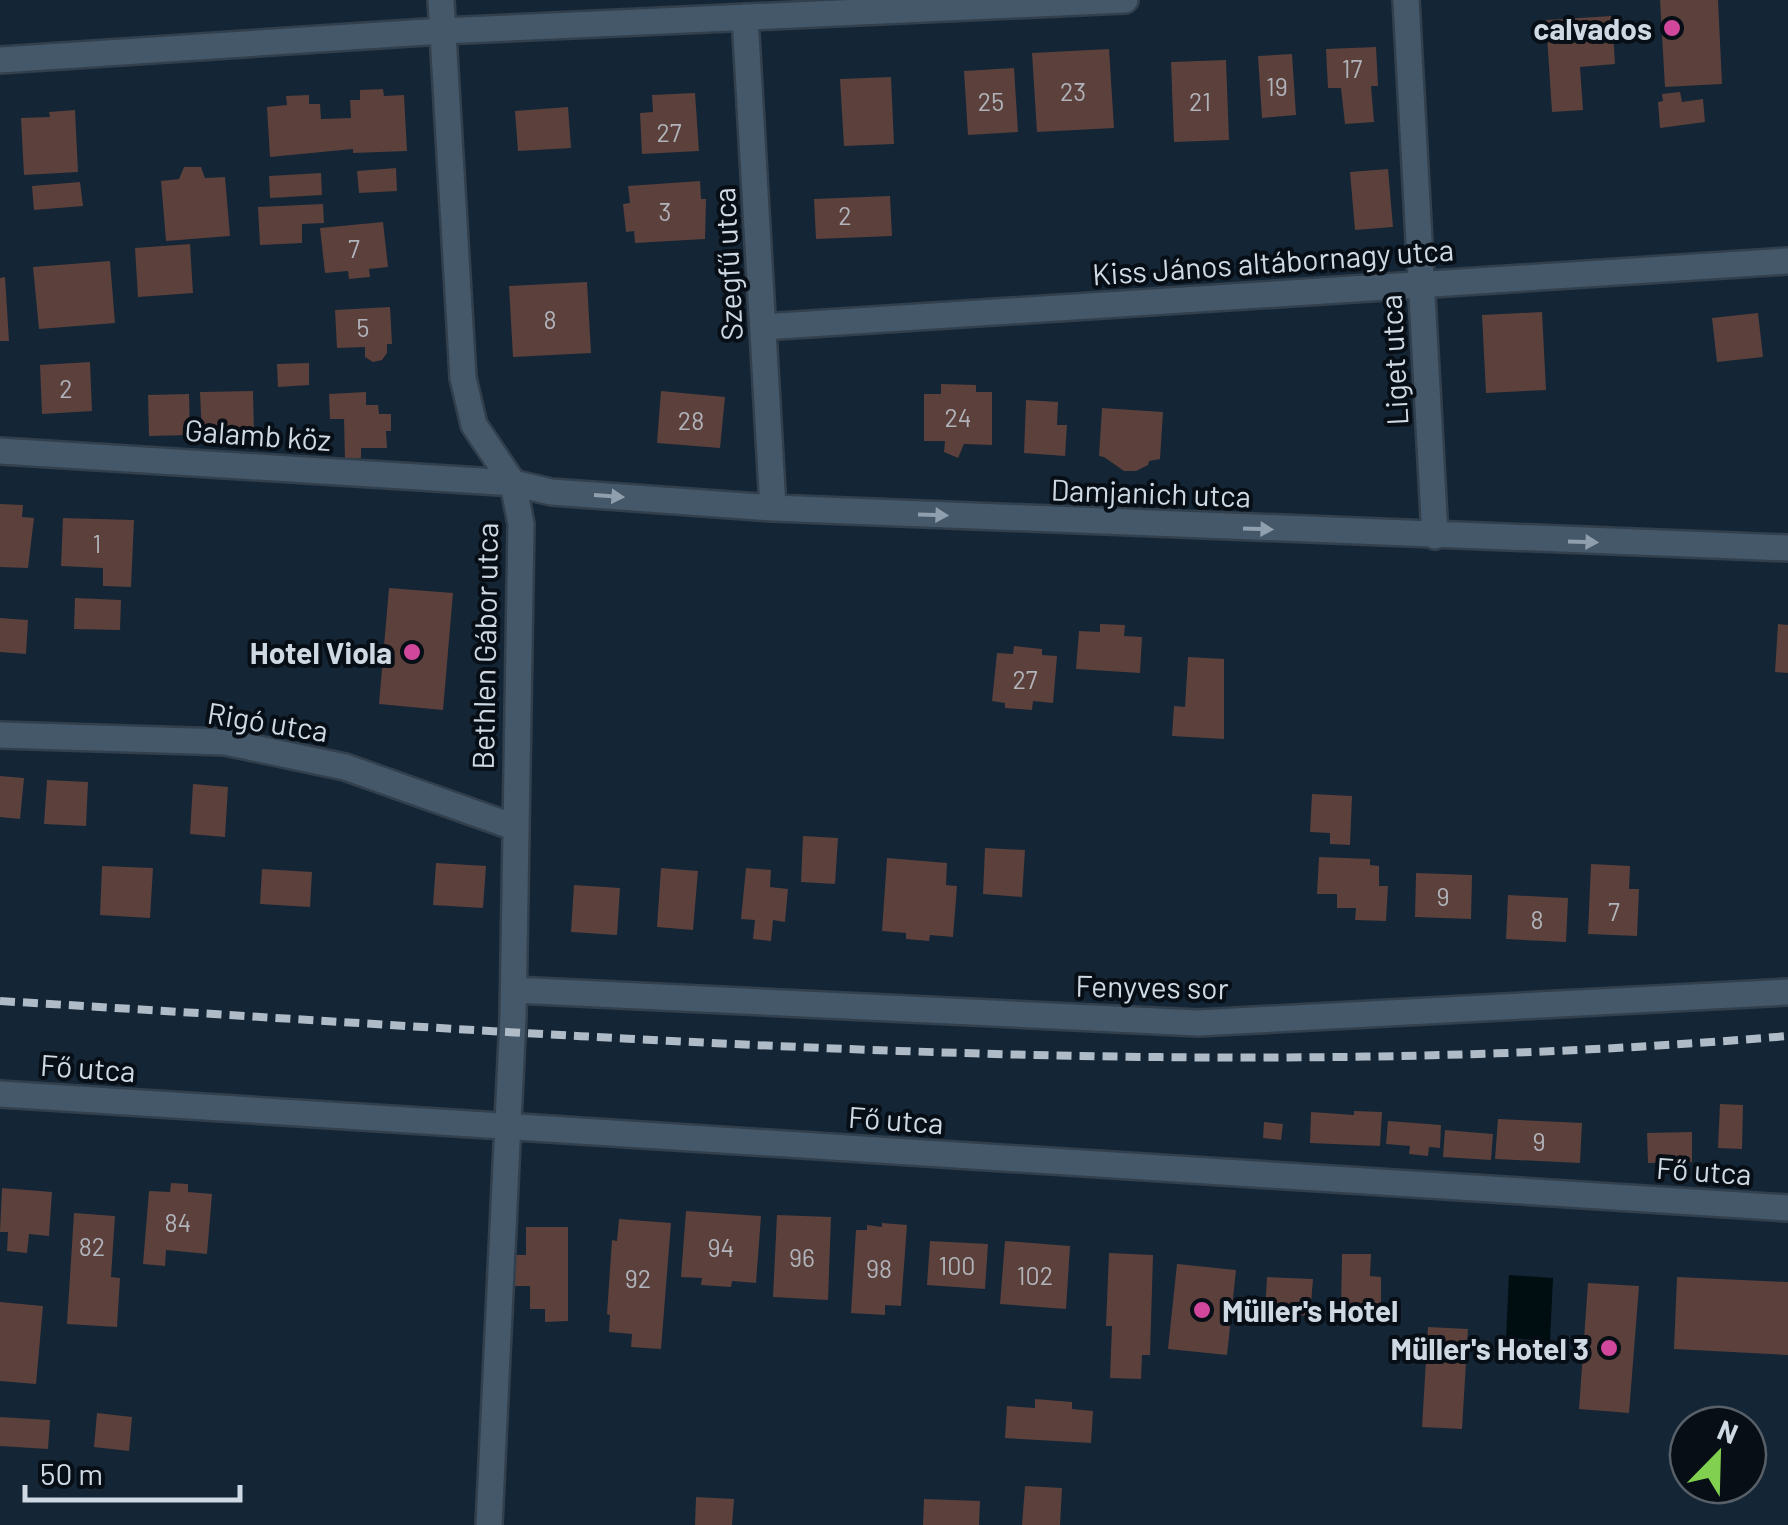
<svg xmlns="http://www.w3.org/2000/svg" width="1788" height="1525" viewBox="0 0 1788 1525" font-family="Barlow,sans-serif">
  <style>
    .water { fill: #000e11 }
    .building { fill: #5b403b }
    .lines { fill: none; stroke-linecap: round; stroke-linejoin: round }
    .street-casing { stroke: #323f4c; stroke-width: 30 }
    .street { stroke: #44586a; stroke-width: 25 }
    .rail { stroke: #afbbc7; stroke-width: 8; stroke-dasharray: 15 8; stroke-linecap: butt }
    .oneway { fill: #909fad }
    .hotel-dot { fill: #d1479c; stroke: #070e15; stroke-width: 4 }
    .labels { text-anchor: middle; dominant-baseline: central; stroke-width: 8; stroke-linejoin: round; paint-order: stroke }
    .number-label { font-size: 25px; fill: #b1b3ba }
    .poi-label { font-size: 30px; font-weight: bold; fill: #ced9e4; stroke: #070e15; text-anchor: end }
    .street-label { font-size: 30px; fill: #ced9e4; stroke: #070e15 }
  </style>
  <rect width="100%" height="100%" fill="#142535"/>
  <path class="water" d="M1509,1275L1553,1278L1550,1341L1506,1338Z"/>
  <path class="building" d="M1660,0H1718L1722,84L1665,87Z
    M1612,16L1615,64L1580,67L1583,110L1552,112L1546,20Z
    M1376,47L1378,86H1371L1374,122L1345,124L1341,88H1328L1326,49Z
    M1109,49L1114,128L1037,132L1032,53Z
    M1292,54L1296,115L1262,118L1258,56Z
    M1226,60L1229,140L1174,142L1171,62Z
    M1014,68L1018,132L968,135L964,71Z
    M891,77L894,144L844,146L840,79Z
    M383,89L384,96L404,95L407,151L353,153V149L270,157L267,107L287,105L286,96L309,95V104H320L321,119L351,118L350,100H360V90Z
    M1680,92L1682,102L1703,99L1705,122L1660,128L1658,102L1663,101L1662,94Z
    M695,93L699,151L642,154L640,113L653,112L652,95Z
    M568,107L571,148L518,151L515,111Z
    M75,110L78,172L24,175L21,118L50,117L49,112Z
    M184,167H201L205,178L225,177L230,236L166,241L161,181L179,179Z
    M396,168L397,191L359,193L357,171Z
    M1388,169L1393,227L1355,230L1350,172Z
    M321,173L322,195L270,198L269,176Z
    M700,181L701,199H706L705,239L635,243L634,231L626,232L623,204L630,203L628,186Z
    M80,182L83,206L34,210L32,186Z
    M890,196L892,236L816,239L814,199Z
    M323,204L324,223L302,224V243L260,245L258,207Z
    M383,222L388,267L369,269L370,277L349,279L348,271L325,273L320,228Z
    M190,244L193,293L138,297L135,248Z
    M110,261L115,323L39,329L33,267Z
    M5,277L9,341H0V278Z
    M587,282L591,353L513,357L509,286Z
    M390,307L392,344H387V353L382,360L373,362L365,357V347L337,348L335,310Z
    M1542,312L1546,390L1486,393L1482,315Z
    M1758,313L1763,357L1717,362L1712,318Z
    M90,362L92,411L42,414L40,365Z
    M309,363V385L278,387L277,364Z
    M941,384L976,385V392H992V445L964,444L958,458L944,452L945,441H924V394H941Z
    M253,391L254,434L202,436L200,392Z
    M661,391L725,397L720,448L657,443Z
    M366,392V405H378L379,414H391V431H386L387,448H361V458L345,459L344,419H330L329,394Z
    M189,394L190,435L149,436L148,395Z
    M1026,400L1058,402L1057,425H1067L1065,456L1024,453Z
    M1102,408L1163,412L1160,459L1149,461L1148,465L1136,471H1124L1104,457L1099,456Z
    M0,504L23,505L22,517L34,518L28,568L0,567Z
    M63,518L134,520L131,587L103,586V568L61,566Z
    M389,588L453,593L443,710L379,704Z
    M75,598L121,600L120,630L74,629Z
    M0,618L28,620L26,654L0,652Z
    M1100,624L1125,625L1124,636L1142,637L1140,673L1076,669L1079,631L1100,632Z
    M1778,624L1788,625V673L1775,672Z
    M1014,646L1042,649V655L1057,656L1053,703L1033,701L1032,710L1005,708V703L992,701L997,653L1013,654Z
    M1188,657L1224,659V739L1172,736L1174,706L1185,707Z
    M0,776L24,778L20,819L0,817Z
    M47,780L88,782L86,826L44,824Z
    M193,784L228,787L225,837L190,834Z
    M1312,794L1352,796L1350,845L1330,844V833L1310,832Z
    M803,836L838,838L835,884L801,882Z
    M985,848L1025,850L1022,897L983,894Z
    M1319,857L1370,859V865L1379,866V886H1388L1386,921L1355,920L1356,908H1337V894H1317Z
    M887,858L947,863L946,885L957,886L953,937L930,935L929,941L906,939V933L882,931Z
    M436,863L486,866L483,908L433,905Z
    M1591,864L1630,866L1629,889H1639L1637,936L1588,934Z
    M102,866L153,868L150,918L100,915Z
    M661,868L698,871L693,930L657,927Z
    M746,868L771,870L770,887L788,889L785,922L773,920L771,941L753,939L755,920L741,919Z
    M262,869L312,872L310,907L260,904Z
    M1416,873L1472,875L1471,919L1415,917Z
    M574,885L620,888L617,935L571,932Z
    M1508,895L1568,898L1566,942L1506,939Z
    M1720,1104L1743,1105L1742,1149L1718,1148Z
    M1354,1111L1382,1112L1380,1146L1310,1143L1311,1112L1354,1115Z
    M1498,1119L1582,1123L1580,1163L1495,1159Z
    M1388,1121L1441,1125L1440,1148L1429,1147L1428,1156L1409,1154L1410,1146L1386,1144Z
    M1264,1122L1283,1124L1281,1140L1263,1138Z
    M1445,1130L1493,1134L1491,1160L1443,1157Z
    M1692,1132V1162L1648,1163L1647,1133Z
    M171,1183L188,1184V1192L212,1194L207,1254L166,1250L165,1266L143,1264L149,1191L170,1192Z
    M2,1188L52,1192L49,1236L29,1234L27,1253L7,1251L8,1232H0Z
    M686,1211L761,1216L756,1283L732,1281L731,1287L701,1285L702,1278L681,1277Z
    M74,1213L115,1216L111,1277L120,1278L117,1327L67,1324Z
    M777,1215L831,1217L828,1300L773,1297Z
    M619,1219L671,1223L661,1349L631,1347L632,1334L609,1332L610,1315L607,1314L612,1240L617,1241Z
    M882,1223L907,1225L901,1306L885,1305V1315L851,1313L856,1230H867V1225L882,1227Z
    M526,1227H568V1321L545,1322V1309H530V1286H514V1255H526Z
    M930,1241L988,1244L985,1289L927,1285Z
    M1005,1241L1070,1246L1066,1309L1000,1304Z
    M1109,1253L1153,1255L1150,1355H1142L1141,1379L1110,1378L1112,1326H1106Z
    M1342,1254H1371L1370,1276L1381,1277V1310L1341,1309Z
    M1177,1264L1236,1270L1227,1355L1168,1349Z
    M1267,1277L1313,1279L1310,1316L1265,1313Z
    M1677,1277L1788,1282V1355L1674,1349Z
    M1588,1283L1639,1286L1629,1413L1579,1409Z
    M0,1302L43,1306L36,1384L0,1381Z
    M1428,1327L1468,1329L1462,1429L1422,1427Z
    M1035,1399L1072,1402V1409L1093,1411L1091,1443L1005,1438L1007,1406L1035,1408Z
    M97,1413L132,1417L129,1451L94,1447Z
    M0,1417L50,1420L48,1449L0,1446Z
    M1025,1486L1062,1488L1060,1525H1022Z
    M696,1497L734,1499L732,1525H695Z
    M924,1499L980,1501L979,1525H923Z"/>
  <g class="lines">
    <defs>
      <path id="street" d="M441,0L463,378L474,425L513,483L521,524L513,1016L489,1525
        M1406,0L1435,536
        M745,17L773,508
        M0,60L442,31L1125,0
        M763,327L1788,261
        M0,451L513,483L551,492L773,508L1788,548
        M0,735L225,742L345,767L514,827
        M514,990L1198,1023L1788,992
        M0,1094L1788,1208"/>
    </defs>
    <use href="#street" class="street-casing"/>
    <use href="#street" class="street"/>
    <path class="rail" d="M0,1001C595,1036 1192,1087 1788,1036"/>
  </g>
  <defs><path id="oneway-solid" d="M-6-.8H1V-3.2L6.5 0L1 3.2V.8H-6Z" transform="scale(2.5)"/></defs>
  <g class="oneway">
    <use href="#oneway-solid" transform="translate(609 496) rotate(4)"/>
    <use href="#oneway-solid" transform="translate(933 515) rotate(2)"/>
    <use href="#oneway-solid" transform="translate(1258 529) rotate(2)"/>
    <use href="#oneway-solid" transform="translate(1583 542) rotate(2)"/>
  </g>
  <g class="hotel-dot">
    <circle cx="1672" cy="28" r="10"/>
    <circle cx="412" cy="652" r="10"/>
    <circle cx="1202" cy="1310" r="10"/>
    <circle cx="1609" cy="1348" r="10"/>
  </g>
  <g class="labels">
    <g class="number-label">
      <text x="1352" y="68">17</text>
      <text x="1277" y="86">19</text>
      <text x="1073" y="91">23</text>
      <text x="991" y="101">25</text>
      <text x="1200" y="101">21</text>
      <text x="669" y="132">27</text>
      <text x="665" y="211">3</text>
      <text x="845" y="215">2</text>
      <text x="354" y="248">7</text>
      <text x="550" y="319">8</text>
      <text x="363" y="327">5</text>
      <text x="66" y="388">2</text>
      <text x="958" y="417">24</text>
      <text x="691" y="420">28</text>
      <text x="97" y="543">1</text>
      <text x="1025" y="679">27</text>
      <text x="1443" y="896">9</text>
      <text x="1614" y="911">7</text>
      <text x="1537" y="919">8</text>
      <text x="1539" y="1141">9</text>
      <text x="178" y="1222">84</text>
      <text x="92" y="1246">82</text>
      <text x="721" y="1247">94</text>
      <text x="802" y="1257">96</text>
      <text x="957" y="1265">100</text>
      <text x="879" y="1268">98</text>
      <text x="1035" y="1275">102</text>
      <text x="638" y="1278">92</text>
    </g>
    <g class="poi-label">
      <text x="1652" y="28">calvados</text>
      <text x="392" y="652">Hotel Viola</text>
      <text x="1222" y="1310" text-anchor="start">Müller's Hotel</text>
      <text x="1589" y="1348">Müller's Hotel 3</text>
    </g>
    <g class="street-label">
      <text transform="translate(1273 261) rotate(-4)">Kiss János altábornagy utca</text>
      <text transform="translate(727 264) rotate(-93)">Szegfű utca</text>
      <text transform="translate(1393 360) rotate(-93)">Liget utca</text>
      <text transform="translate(258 434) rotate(4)">Galamb köz</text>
      <text transform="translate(1151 492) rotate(2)">Damjanich utca</text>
      <text transform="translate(484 646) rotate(-89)">Bethlen Gábor utca</text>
      <text transform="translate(268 721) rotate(9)">Rigó utca</text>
      <text transform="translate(1152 986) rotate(1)">Fenyves sor</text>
      <text transform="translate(88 1067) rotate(4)">Fő utca</text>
      <text transform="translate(896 1119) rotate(4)">Fő utca</text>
      <text transform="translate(1704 1170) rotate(4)">Fő utca</text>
    </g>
  </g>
  <g transform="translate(1718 1455) rotate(23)"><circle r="48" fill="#070e15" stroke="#575f68" stroke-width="2.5"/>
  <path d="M0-8L18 38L0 25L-18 38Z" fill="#81d050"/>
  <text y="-15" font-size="28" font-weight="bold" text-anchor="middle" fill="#ced9e4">N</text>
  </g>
  <path d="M25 1485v15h215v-15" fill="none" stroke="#ced9e4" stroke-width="5"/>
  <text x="40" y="1485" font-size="30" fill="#ced9e4" stroke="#070e15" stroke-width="8" paint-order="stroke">50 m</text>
</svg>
